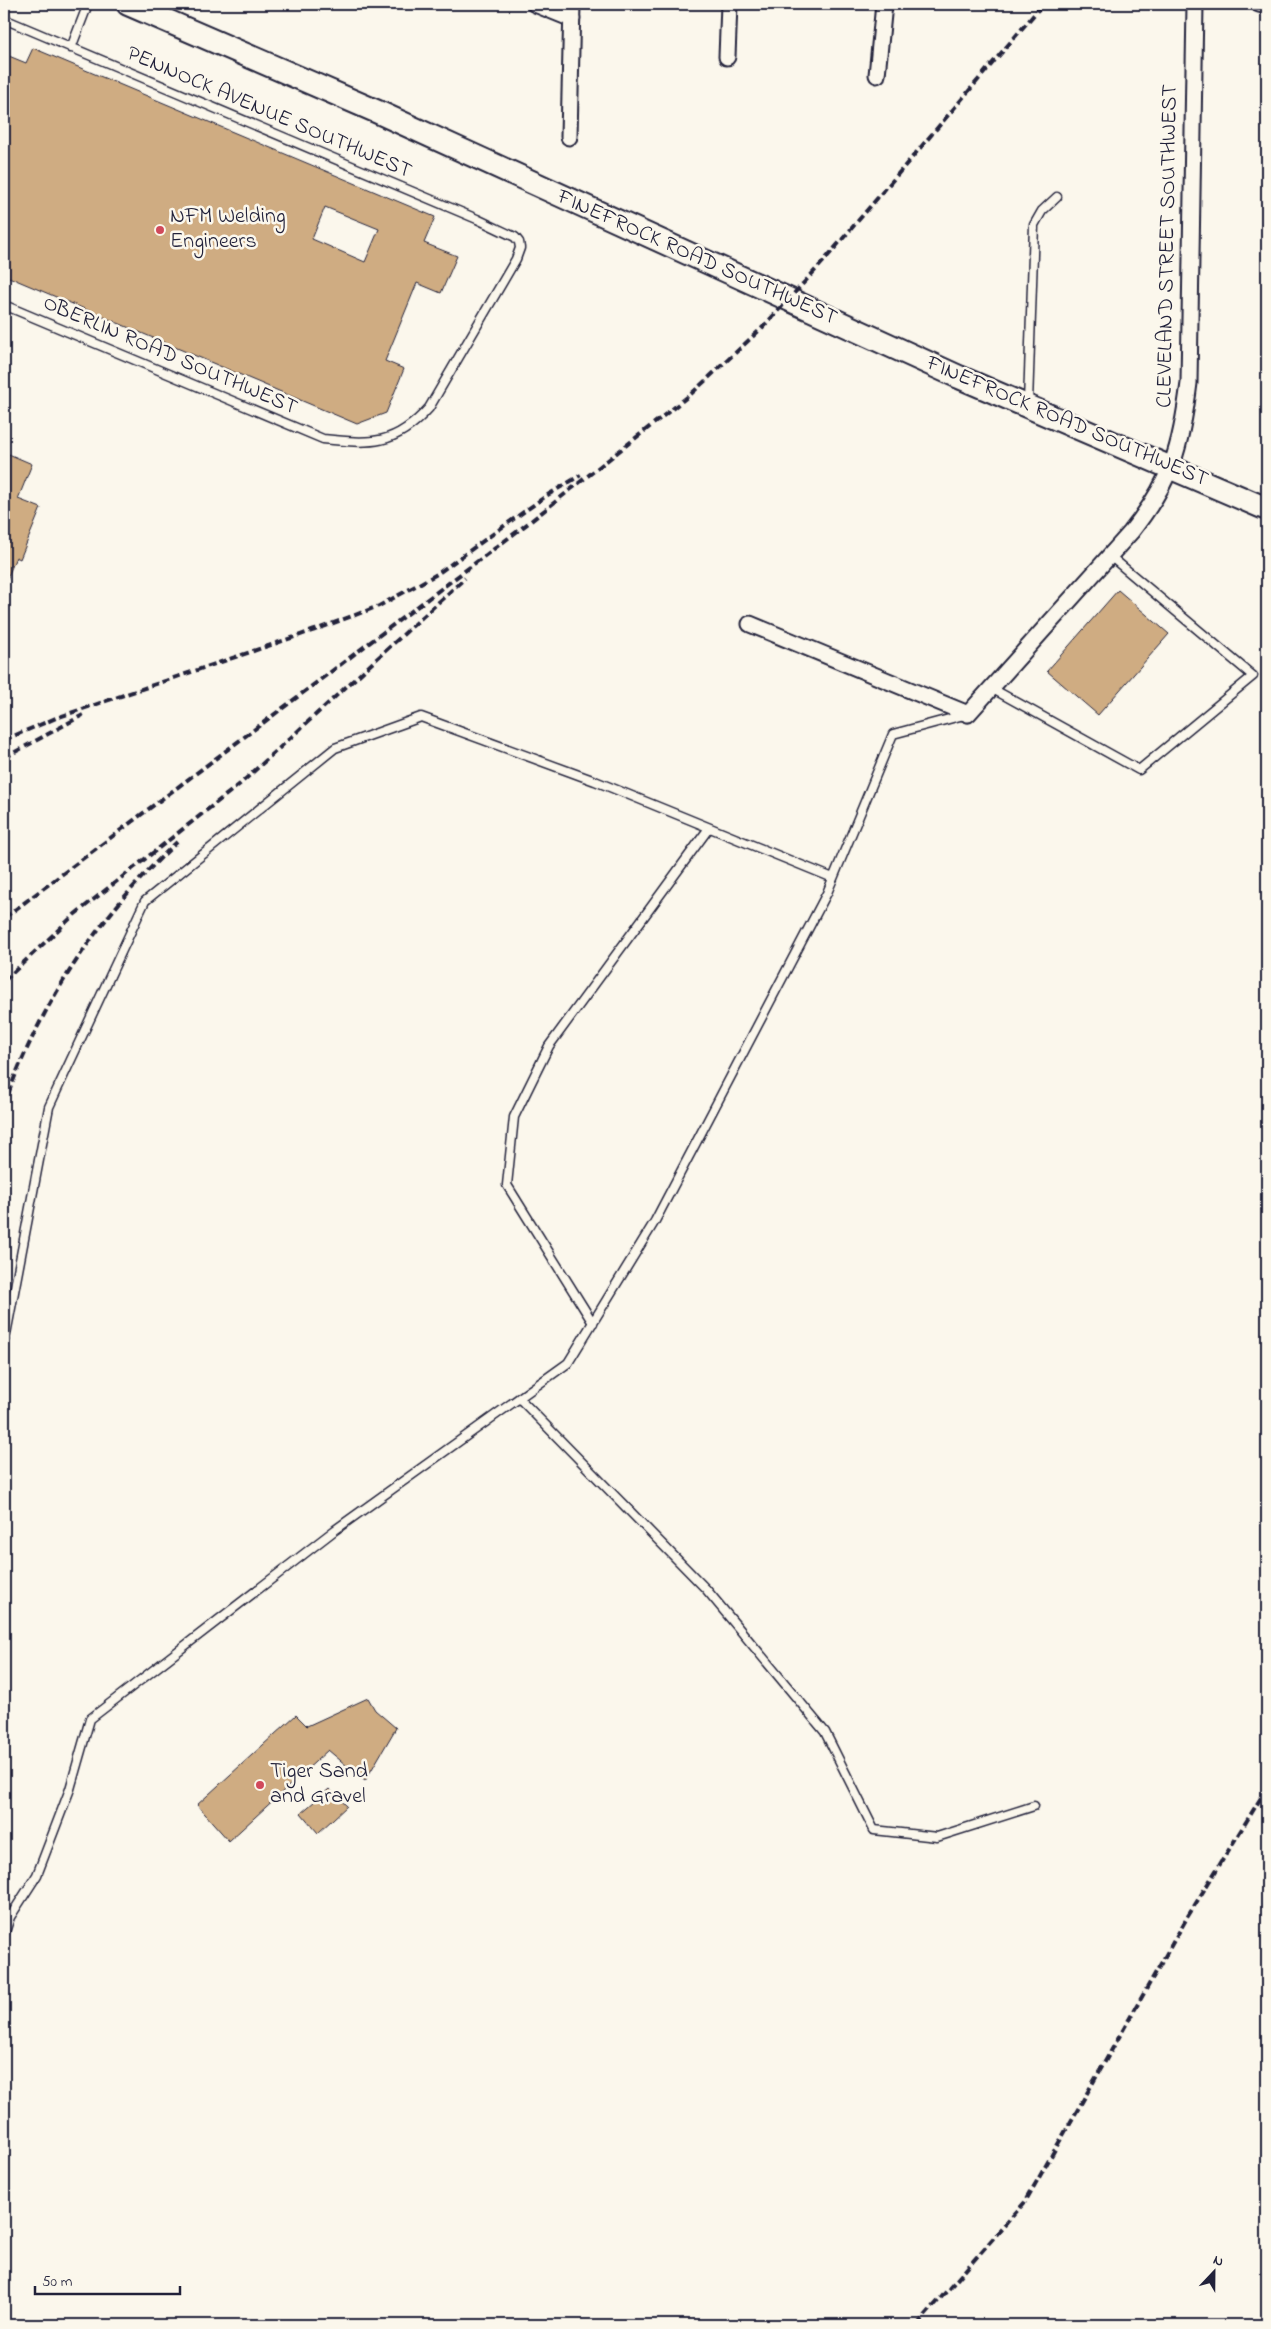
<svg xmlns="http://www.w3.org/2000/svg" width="1271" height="2329" viewBox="0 0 1271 2329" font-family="'Indie Flower',sans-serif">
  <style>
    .building { fill: #cfac82; stroke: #22223b; fill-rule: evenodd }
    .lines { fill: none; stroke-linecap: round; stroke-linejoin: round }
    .service-casing { stroke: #22223b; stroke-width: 11 }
    .minor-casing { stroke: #22223b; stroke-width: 19 }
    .secondary-casing { stroke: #22223b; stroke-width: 26 }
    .service { stroke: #fbf7ec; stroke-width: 8 }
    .minor { stroke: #fbf7ec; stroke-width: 15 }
    .secondary { stroke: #fbf7ec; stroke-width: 22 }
    .rail { stroke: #22223b; stroke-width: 4; stroke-dasharray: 8 4; stroke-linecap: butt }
    .poi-dot { fill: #d1495b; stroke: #fbf7ec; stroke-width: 2 }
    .labels { text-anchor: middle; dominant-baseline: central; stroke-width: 5; stroke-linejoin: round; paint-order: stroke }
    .street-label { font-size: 22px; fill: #22223b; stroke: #fbf7ec }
    .poi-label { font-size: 22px; fill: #22223b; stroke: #fbf7ec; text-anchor: start }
  </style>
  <rect width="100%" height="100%" fill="#fbf7ec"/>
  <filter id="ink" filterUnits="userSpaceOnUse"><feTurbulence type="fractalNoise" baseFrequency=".02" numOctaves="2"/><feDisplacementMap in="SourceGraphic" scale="10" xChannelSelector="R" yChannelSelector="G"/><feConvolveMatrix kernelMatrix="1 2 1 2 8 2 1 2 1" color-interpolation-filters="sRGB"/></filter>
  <g filter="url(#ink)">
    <path class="building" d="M33,48L435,217L424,243L457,256L441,293L417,283L385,361L404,369L386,413L357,424L4,275V54L26,63ZM325,207L379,229L365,262L312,239Z
      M4,452L32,464L18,499L41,508L20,559L16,557L4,586Z
      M1118,590L1169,634L1098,715L1047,671Z
      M368,1698L375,1710L396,1728L365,1781L328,1750L229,1841L197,1805L296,1715L307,1726Z
      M329,1789L347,1806L318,1833L301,1813Z"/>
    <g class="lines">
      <defs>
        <path id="service" d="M4,19L477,219L515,237L519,242L520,248L516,259L429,408C395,446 371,444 323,439L4,305
          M71,48L88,4
          M1028,403L1034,225L1042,211L1057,197
          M991,688L1139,770L1253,676L1110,556
          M593,1323L507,1185L514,1117L549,1046L709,828
          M4,1345L49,1107L145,901L335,748L421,717L595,781L833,878
          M519,1398L706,1589L825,1732L874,1830L937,1837L1034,1806
          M4,1908L10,1917L37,1875L70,1789L90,1719L335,1530L568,1363L655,1221L827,893L893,734L964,715
          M4,1935L10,1917"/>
        <path id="minor" d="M535,4L572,19
          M1259,4L1267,6
          M727,57L729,4
          M877,75L884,4
          M569,137L572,4
          M750,624L968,714L1131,532C1172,480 1181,448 1189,383L1195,4"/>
        <path id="secondary" d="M128,4L378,112L959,377L1267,509"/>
      </defs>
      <use href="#service" class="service-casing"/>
      <use href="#minor" class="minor-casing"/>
      <use href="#secondary" class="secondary-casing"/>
      <use href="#service" class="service"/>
      <use href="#minor" class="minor"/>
      <use href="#secondary" class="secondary"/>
      <path class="rail" d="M4,740L56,718L315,630L379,606L437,574L546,496L581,475
        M4,758L83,715
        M4,918L531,521L691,394L763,327L822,263L1043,4
        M4,981L74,915L240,784L465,578
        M4,1105C40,1004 99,915 177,842
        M917,2325L1025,2202L1188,1916L1267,1788"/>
    </g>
  </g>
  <g class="poi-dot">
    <circle cx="160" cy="230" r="5"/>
    <circle cx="260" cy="1785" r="5"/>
  </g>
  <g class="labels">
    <g class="street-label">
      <text transform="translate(269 113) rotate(23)">PENNOCK AVENUE SOUTHWEST</text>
      <text transform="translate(1168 246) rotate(-89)">CLEVELAND STREET SOUTHWEST</text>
      <text transform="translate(697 258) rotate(24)">FINEFROCK ROAD SOUTHWEST</text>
      <text transform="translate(170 356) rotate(23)">OBERLIN ROAD SOUTHWEST</text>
      <text transform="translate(1067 422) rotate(23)">FINEFROCK ROAD SOUTHWEST</text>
    </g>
    <g class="poi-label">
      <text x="170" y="217">NFM Welding<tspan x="170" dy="25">Engineers</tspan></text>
      <text x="270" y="1772">Tiger Sand<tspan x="270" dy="25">and Gravel</tspan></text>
    </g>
  </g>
  <rect width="1271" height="2329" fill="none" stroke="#fbf7ec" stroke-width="20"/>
  <rect x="10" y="10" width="1251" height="2309" fill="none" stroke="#22223b" stroke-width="2" filter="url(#ink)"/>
  <g transform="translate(1214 2272) rotate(22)" stroke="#fbf7ec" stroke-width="4" paint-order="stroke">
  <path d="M0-4L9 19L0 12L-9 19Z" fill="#22223b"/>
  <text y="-8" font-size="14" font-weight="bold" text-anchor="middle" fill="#22223b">N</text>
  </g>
  <path d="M35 2286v8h145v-8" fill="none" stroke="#22223b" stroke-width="2.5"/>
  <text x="42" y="2286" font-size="15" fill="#22223b" stroke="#fbf7ec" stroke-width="4" paint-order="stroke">50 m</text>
</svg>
